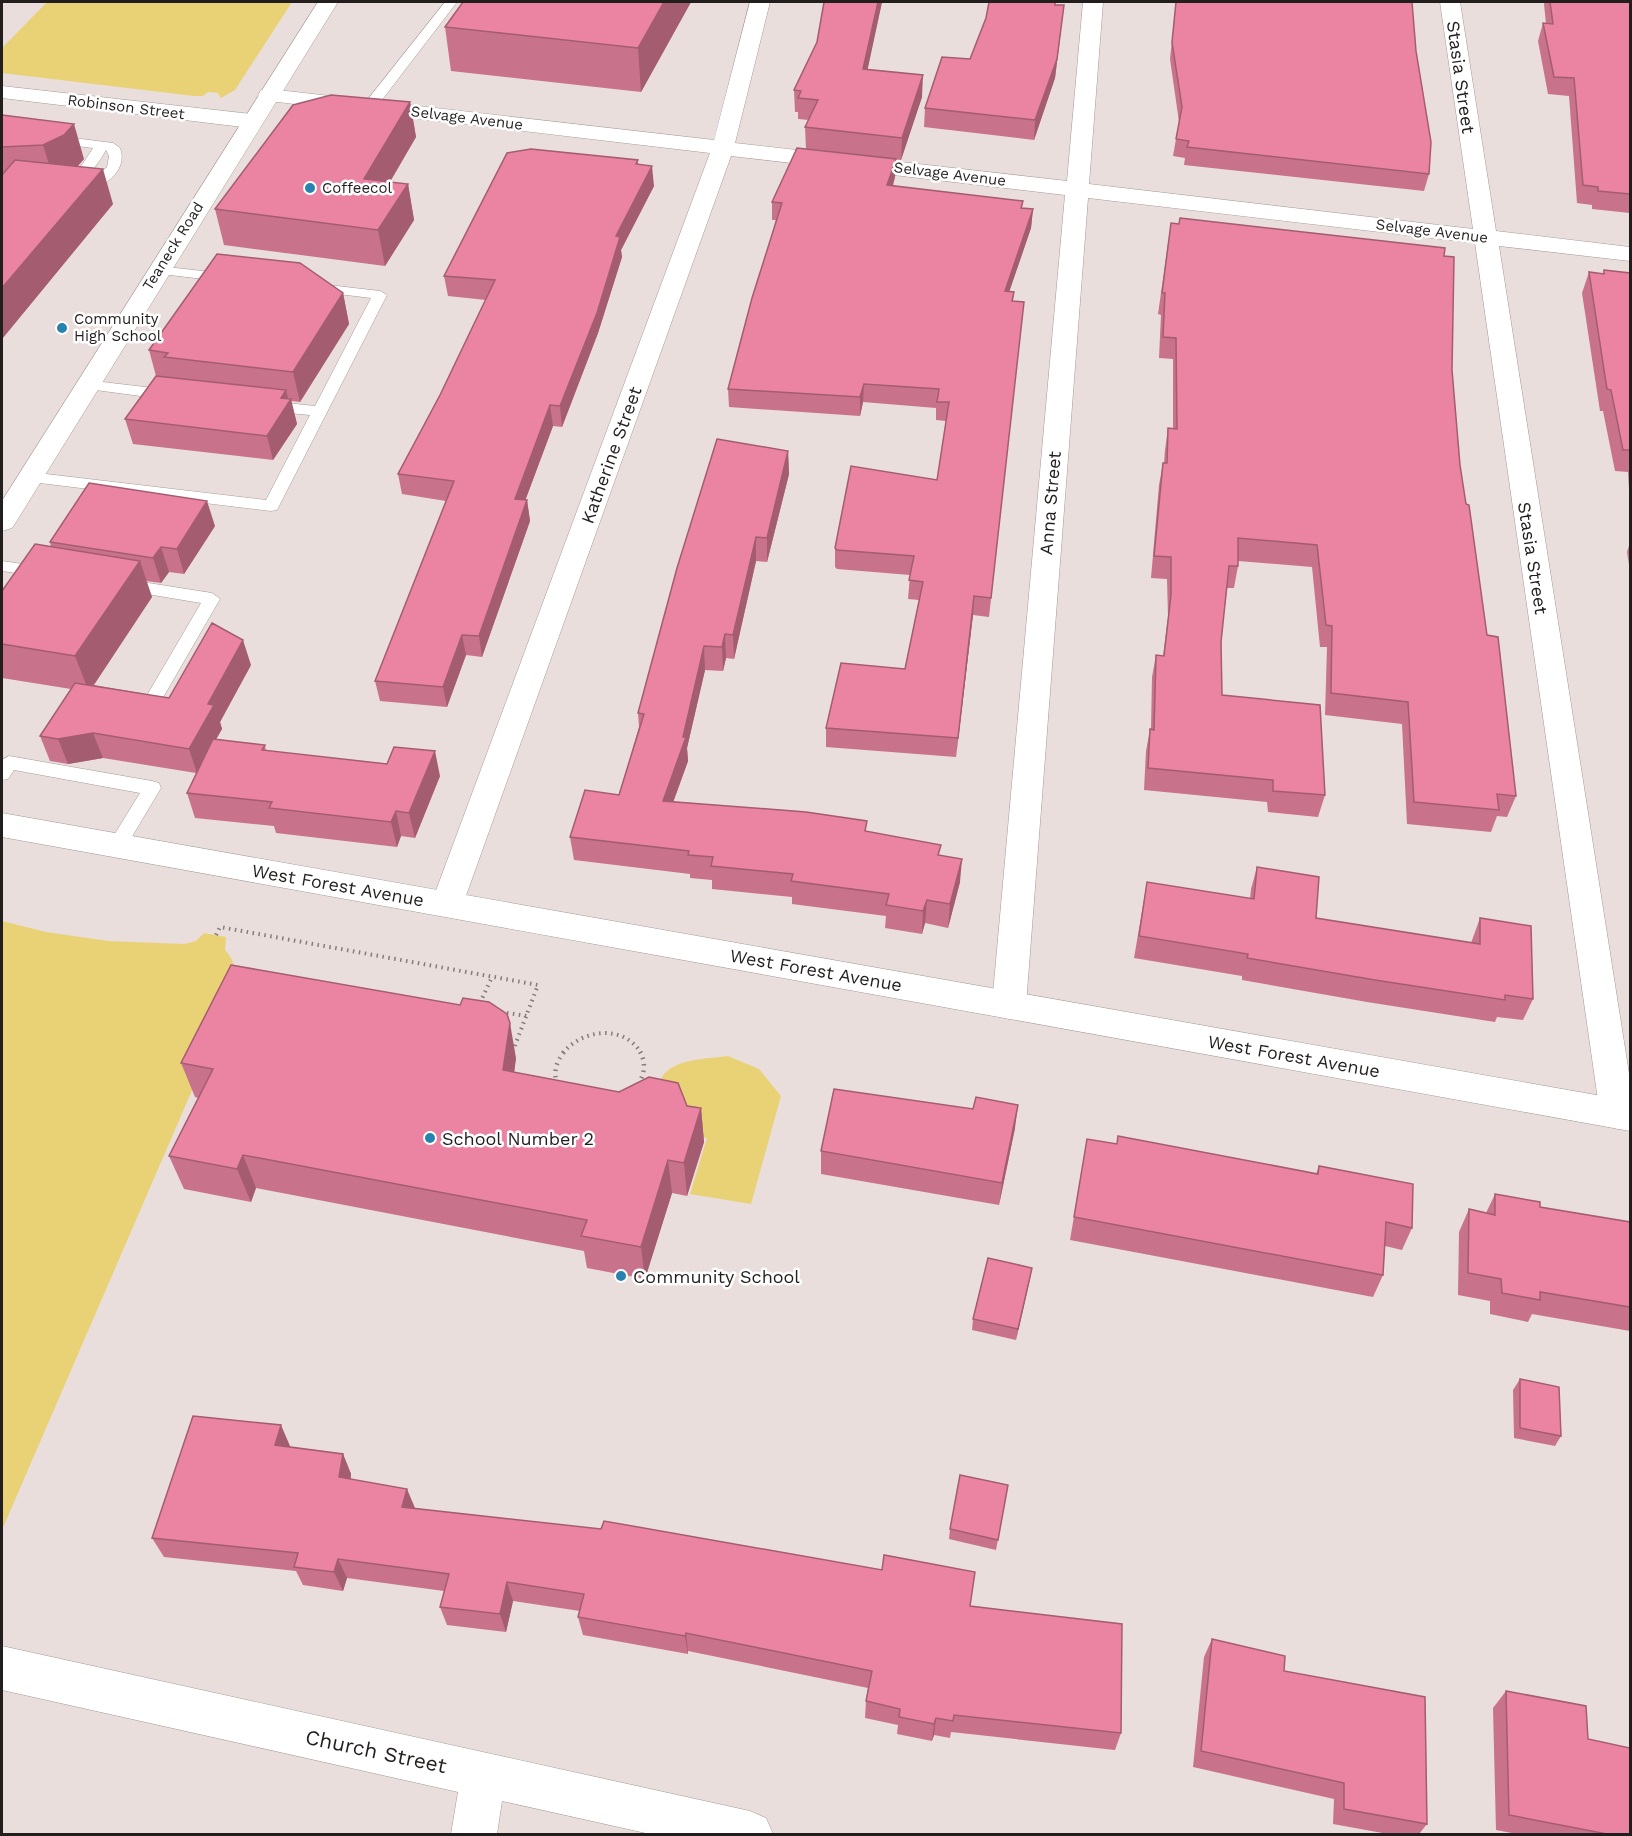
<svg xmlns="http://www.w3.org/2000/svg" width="1632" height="1836" viewBox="0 0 1632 1836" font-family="'Work Sans',sans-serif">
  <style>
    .green { fill: #e9d276 }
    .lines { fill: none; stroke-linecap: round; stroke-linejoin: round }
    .service-casing { stroke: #a49a97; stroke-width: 1 }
    .minor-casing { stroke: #a49a97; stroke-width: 1 }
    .tertiary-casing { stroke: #a49a97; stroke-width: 1 }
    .primary-casing { stroke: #a49a97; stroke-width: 1 }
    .path-far1 { stroke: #837c7a; stroke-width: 4; stroke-dasharray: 1.5 4.5; stroke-linecap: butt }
    .path { stroke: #837c7a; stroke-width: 4.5; stroke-dasharray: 1.5 5; stroke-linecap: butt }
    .service { fill: #fff; fill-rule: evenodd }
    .minor { fill: #fff; fill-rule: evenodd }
    .tertiary { fill: #fff; fill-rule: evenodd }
    .primary { fill: #fff; fill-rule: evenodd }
    .wall { fill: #c9728b }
    .shaded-wall { fill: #a45c71 }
    .building { fill: #ea84a2; stroke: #a45c71; stroke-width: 1.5 }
    .poi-dot { fill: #2882b0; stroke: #fff; stroke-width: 2 }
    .labels { text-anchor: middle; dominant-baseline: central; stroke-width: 5; stroke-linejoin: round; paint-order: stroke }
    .far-street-label { font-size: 15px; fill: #221e1d; stroke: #fff }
    .far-poi-label { font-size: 15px; fill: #221e1d; stroke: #fff; text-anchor: start }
    .street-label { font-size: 18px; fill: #221e1d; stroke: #fff }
    .poi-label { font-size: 18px; fill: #221e1d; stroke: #fff; text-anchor: start }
    .near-street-label { font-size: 21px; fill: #221e1d; stroke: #fff }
  </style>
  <rect width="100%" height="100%" fill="#e9dedb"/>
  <path class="green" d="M47,2H292L235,90L221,98L218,93L208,92L203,96H194L2,73V48Z
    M2,921L46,932L108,941L184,944L196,941L204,933L226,937L225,950C237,963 236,975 235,991L2,1530Z
    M728,1056L759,1069L781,1096L751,1204L690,1194L707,1138L686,1134L651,1108C654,1099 656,1086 662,1077C674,1058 708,1059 728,1056Z"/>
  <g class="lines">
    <defs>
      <path id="service" d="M445,2H457L375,109H365V103Z
        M2,129L113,143L120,148C129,171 101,193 78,188V182L98,175L107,167L109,156L106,150C98,165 80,190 60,186V180L82,165L93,148L2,137Z
        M158,266L229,274L236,278L229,282L153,273L151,270Z
        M311,283L380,291L387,295L277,510L271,511L23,481L21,477L23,473L29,472L266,500L310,415L268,411L260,406L268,401L315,406L371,298L306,290L304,287Z
        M86,380L170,390L178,395L170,400L81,388L78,385L81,382Z
        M2,561L43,567L51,572L43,577L2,571Z
        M123,579L212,593L220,599L161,701L155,703L146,697L201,603L117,589L115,585Z
        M9,756L152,781L159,783L161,788L124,850H110L108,845L140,793L14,770L8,779L2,780V760Z"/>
      <path id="minor" d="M750,2H770L735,143L1067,181L1083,2H1103L1089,184L1473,229L1440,2H1460L1496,231L1630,247V261L1499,246L1630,1080V1125L1618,1129L1605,1124L1600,1114L1475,243L1088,198L1026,1005L1021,1015L1009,1019L997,1015L992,1005L1065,195L731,156L463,904L459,913L447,916L435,913L431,904L710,153L269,101L261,100L258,95L261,90L269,89L714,140Z
        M2,86L251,114L259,116L262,121L259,126L251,128L2,98Z
        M2,1646L750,1811L766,1818L773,1834H650L502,1801L497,1834H451L458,1792L2,1690Z"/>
      <path id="tertiary" d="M2,813L1630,1101V1131L2,837Z"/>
      <path id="primary" d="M318,2H338L16,522L12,528L2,531V501Z"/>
    </defs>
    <use href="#service" class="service-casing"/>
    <use href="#minor" class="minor-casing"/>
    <use href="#tertiary" class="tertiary-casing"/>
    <use href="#primary" class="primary-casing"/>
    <path class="path-far1" d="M216,935L220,927L538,985L514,1048
      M480,1003L492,977
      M501,1012L527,1016
      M563,1053C582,1029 624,1024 641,1053"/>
    <path class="path" d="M564,1052C527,1099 619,1130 641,1079C645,1070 645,1060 640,1052"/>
    <use href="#service" class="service"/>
    <use href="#minor" class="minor"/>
    <use href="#tertiary" class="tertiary"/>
    <use href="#primary" class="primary"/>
  </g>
  <path class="wall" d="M463,2H691L641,92L451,71L445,27Z
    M882,2L867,70L922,97L901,160L806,149L805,127L809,120L798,119V112H795L794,90Z
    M1176,2L1416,51L1429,174L1424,191L1184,165L1185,158L1173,156L1179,122L1170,59Z
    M1545,2H1630V213L1592,209V205L1577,203L1569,96L1548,94L1538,41L1543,23L1546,24L1544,4Z
    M1055,5H1064L1055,78L1034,140L924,127L925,108L970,59L986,18Z
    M410,102L416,137L390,182L408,184L414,220L385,266L224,245L215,209Z
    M2,115L84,159L78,166L113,204L2,339Z
    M896,159L895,177L893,186L1023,201L1022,208L1033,209L1031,228L1009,292H1014L1013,301L1024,302L989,617L973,615L956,757L826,747V728L905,669L919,600L908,599L910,575L837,569L835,567V548L937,480L946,421L936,420V408L863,402L860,416L729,407L728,389L776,220H772V202Z
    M638,160V164L654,186L621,250L622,257L598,333L562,427L553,426L525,500H527L530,521L482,657L466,655L447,707L380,701L375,681L446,501L402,494L398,474L440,395L486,300L448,296L444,276Z
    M1171,223L1444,256L1452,370L1460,465L1466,504L1487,635L1516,796L1507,817L1497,816L1491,832L1407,824L1402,724L1325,715L1327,647H1320L1312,567L1238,561V566L1234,588H1227L1221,642L1222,695L1325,795L1318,817L1268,812L1267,802L1144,790L1146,751L1150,729H1151L1152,677L1156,655L1163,656L1168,617L1167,579L1151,578L1159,485L1163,463H1164L1165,450L1168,428L1173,429V359L1159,358L1161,315L1158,314Z
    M1604,270L1630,273V507L1628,472L1615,471L1603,411H1600L1582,293L1589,272L1603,274Z
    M343,293L349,324L300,402L291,401L297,424L273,460L133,444L125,419L156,376L149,350Z
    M788,451L789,474L767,562L756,561L734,659L726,658L723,671L705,670L687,748L688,761L673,802L867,832L940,855L960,882L948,928L925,923L922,934L885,928L886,916L792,904V897L712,889V880L690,878V874L574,860L570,837L619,795L639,727L638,713Z
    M215,526L184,574L169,572L161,583L146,581L152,597L94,685L169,698L251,665L220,722L222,729L216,739L265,745L266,751L440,776L415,838L401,836L397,847L276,833L274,826L195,818L187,793L196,773L103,758L68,764L50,761L40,736L71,689L2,678V591L51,547L50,542Z
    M1630,542V571L1627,552Z
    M1257,867L1316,918L1471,943L1480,918L1533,999L1523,1020L1497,1017L1495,1022L1367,1002L1242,980V976L1134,958L1147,882L1250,899L1251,889Z
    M516,1058L514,1072L701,1108L704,1142L687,1196L672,1193L645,1279L587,1268L584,1251L256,1188L251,1202L184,1189L169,1156L198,1098L195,1097L181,1063Z
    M1015,1128L999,1205L821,1174V1151Z
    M1087,1139L1117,1144L1316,1174L1319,1166L1412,1228L1402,1250L1385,1246L1383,1275L1373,1297L1070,1240Z
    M1495,1194L1540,1207L1630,1222V1331L1532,1314L1528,1322L1490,1314V1301L1458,1295L1459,1232L1469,1209L1486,1213Z
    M1032,1268L1016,1340L972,1330L973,1319Z
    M1520,1379L1561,1436L1555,1446L1514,1438L1513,1390Z
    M290,1446V1447L343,1454L351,1474V1479L414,1508L970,1606L1121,1733L1115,1750L951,1732L950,1738L934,1735L932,1741L897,1734L898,1725L865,1718L866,1701L868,1688L688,1651V1654L583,1635L578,1617L580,1611L513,1601L506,1632L447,1625L440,1607L444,1591L347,1578L343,1591L303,1585L296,1571L164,1557L152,1538Z
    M1008,1485L996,1550L949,1539L950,1529Z
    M1212,1639L1284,1671L1427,1824L1419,1834H1388L1333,1824L1334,1799L1193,1767L1204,1657Z
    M1506,1691L1588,1739L1630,1834H1517L1496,1830L1493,1708Z"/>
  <path class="shaded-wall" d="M664,2H691L641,92L638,48Z
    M878,2H882L863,91V69Z
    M1064,5L1055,78L1034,140L1035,120Z
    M923,75L922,97L901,160L902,138Z
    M410,102L416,137L371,214L364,179Z
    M74,124L84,159L74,170L54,180L43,145Z
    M896,159L895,177L887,203V185Z
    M652,166L654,186L621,250L622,257L598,333L562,427L560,406L616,236Z
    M103,169L113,204L2,339V288Z
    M408,184L414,220L385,266L378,230Z
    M1033,209L1031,228L1003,310L1005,291Z
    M343,293L349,324L300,402L293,372Z
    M864,384L863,402L860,416V397Z
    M286,390L289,402L291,399L297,424L273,460L267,436L281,398Z
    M550,405L553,426L518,520L515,499Z
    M788,451L789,474L767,562V538Z
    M527,500L530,521L482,657L479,636Z
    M207,501L215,526L184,574L177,549Z
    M756,537V561L734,659L733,635Z
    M161,547L169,572L161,583L153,558Z
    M140,561L152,597L89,692L75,656Z
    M974,596L973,615L956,757L958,738Z
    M725,634L726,658L723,671L722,647Z
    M462,635L466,655L447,707L443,687Z
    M243,640L251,665L220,722L222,729L197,773L189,749L208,704Z
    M704,646L705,670L687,748L688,761L665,825L663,801L683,737Z
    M93,733L103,758L68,764L58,739Z
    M435,751L440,776L415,838L409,813Z
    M396,811L401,836L397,847L391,822Z
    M962,859L960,882L948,928L950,904Z
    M927,900L925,923L922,934L923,911Z
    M510,1023L516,1058L510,1104L503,1070Z
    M1018,1105L1015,1128L999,1205L1002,1183Z
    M701,1108L704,1142L687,1196L684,1163Z
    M243,1155L256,1188L251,1202L237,1169Z
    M668,1160L672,1193L645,1279L641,1247Z
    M1032,1268L1030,1279L1016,1340L1018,1329Z
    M281,1425L290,1446L284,1465L275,1445Z
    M343,1454L351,1474L348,1497L339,1477Z
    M407,1489L415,1508L402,1507Z
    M338,1559L347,1578L343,1591L334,1572Z
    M507,1582L513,1601L506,1632L500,1614Z
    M686,1633L688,1651V1654L685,1636Z
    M936,1718L934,1735L932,1741L934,1724Z"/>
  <path class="building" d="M463,2H664L638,48L445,27Z
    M824,2H878L863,69L923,75L902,138L805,127L818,100L798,98L801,91L794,90L817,42Z
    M989,2H1055V5H1064L1057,59L1035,120L925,108L942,57L970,59L986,18Z
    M1176,2H1412L1416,51L1431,142L1429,174L1187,147L1189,141L1176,139L1182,107L1172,42Z
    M1550,2H1630V194L1598,191V187L1583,185L1574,78L1554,77L1543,23L1553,24Z
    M331,95L410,102L364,179L408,184L378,230L215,209L293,105Z
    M2,115L74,124L64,135L43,145L2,147Z
    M797,148L896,159L887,185L1023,201L1021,208L1033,209L1005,291L1014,292L1012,301L1024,302L991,598L974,596L958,738L826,728L841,663L905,669L923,582L909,580L914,556L837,550L835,548L851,466L937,480L949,402H937L939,389L864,384L860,397L728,389L752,298L782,203L772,202Z
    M531,149L638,160L636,164L652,166L616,236L620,237L597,313L560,406L550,405L515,499L527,500L479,636L462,635L443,687L375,681L454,481L398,474L440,395L495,280L444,276L507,153Z
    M15,160L103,169L2,288V175Z
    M1180,218L1445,248L1444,256L1454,257L1452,370L1460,465L1466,504L1469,505L1487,635L1498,637L1516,796L1497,794L1499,810L1414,802L1408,702L1331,693L1332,626L1326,625L1317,545L1238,538V566H1229L1221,642L1222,695L1320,705L1325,795L1273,791V780L1148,768L1150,729L1154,730L1156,655L1164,656L1171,595V557L1154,556L1163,463H1167L1168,428L1177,429L1176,338L1163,337L1165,293H1162L1171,223L1179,224Z
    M217,254L300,263L343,293L293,372L164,357L168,353L149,350Z
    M1604,270L1630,273V450H1623L1611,390L1607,389L1589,272L1604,274Z
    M156,376L286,390L281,398L291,399L267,436L125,419Z
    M717,439L788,451L767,538L756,537L733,635L725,634L722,647L704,646L683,737H686L663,801L806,812L867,821L865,831L941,845L938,855L962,859L950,904L927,900L923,911L886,905L889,894L791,881L793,874L711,866L713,857L688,855L689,851L570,837L585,790L619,795L644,714L638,713L677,568Z
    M89,483L207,501L177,549L161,547L153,558L50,542Z
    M35,544L140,561L75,656L2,644V591Z
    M212,623L243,640L208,704L214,705L189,749L93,733L58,739L40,736L75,683L169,698Z
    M213,739L265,745L262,750L387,764L394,747L435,751L409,813L396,811L391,822L269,808L272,802L187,793Z
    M1257,867L1319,877L1316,918L1480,944V918L1531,926L1533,999L1505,995V1000L1375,980L1247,958L1248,954L1139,936L1147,882L1254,899Z
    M231,965L460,1005L463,998L489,1002L507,1014L510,1023L503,1070L619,1092L649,1077L678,1083L687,1106L701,1108L684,1163L668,1160L641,1247L581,1236L587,1220L243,1155L237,1169L169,1156L213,1069L181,1063Z
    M834,1089L973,1109L976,1097L1018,1105L1002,1183L821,1151Z
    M1118,1136L1318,1174L1319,1166L1413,1184L1412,1228L1386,1222L1383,1275L1074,1217L1087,1139L1117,1144Z
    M1495,1194L1540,1202V1207L1630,1222V1307L1540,1292V1300L1502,1293L1501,1279L1468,1273L1469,1209L1495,1215Z
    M988,1258L1032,1268L1018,1329L973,1319Z
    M1520,1379L1559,1387L1561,1436L1520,1428Z
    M193,1416L281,1425L275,1445L343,1454L339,1477L407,1489L402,1507L601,1529L604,1521L882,1570L884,1555L975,1572L970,1606L1122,1624L1121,1733L954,1715L953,1721L936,1718L934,1724L899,1717L900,1709L866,1701L872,1671L686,1633L685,1636L578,1617L584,1594L507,1582L500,1614L440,1607L449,1574L338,1559L334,1572L294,1567L298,1553L152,1538Z
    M960,1475L1008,1485L998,1540L950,1529Z
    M1212,1639L1285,1656L1284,1671L1425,1697L1427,1824L1344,1809V1783L1201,1751Z
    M1506,1691L1586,1706L1588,1739L1630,1748V1834H1607L1509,1815Z"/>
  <g class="poi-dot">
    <circle cx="310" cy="188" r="6"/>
    <circle cx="62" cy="328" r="6"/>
    <circle cx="430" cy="1138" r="6"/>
    <circle cx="621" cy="1276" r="6"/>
  </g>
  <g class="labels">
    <g class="far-street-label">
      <text transform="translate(126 107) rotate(7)">Robinson Street</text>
      <text transform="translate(467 118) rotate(7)">Selvage Avenue</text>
      <text transform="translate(950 174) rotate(7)">Selvage Avenue</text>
      <text transform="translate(1432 231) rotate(7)">Selvage Avenue</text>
      <text transform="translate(173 246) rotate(-58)">Teaneck Road</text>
    </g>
    <g class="far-poi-label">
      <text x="322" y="188">Coffeecol</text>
      <text x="74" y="319">Community<tspan x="74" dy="17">High School</tspan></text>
    </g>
    <g class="street-label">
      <text transform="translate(1461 77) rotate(82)">Stasia Street</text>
      <text transform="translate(611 455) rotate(-70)">Katherine Street</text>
      <text transform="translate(1050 503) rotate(-85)">Anna Street</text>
      <text transform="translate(1533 558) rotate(81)">Stasia Street</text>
      <text transform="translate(338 885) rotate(10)">West Forest Avenue</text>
      <text transform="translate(816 970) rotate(10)">West Forest Avenue</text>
      <text transform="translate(1294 1056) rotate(10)">West Forest Avenue</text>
    </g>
    <g class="poi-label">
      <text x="442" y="1138">School Number 2</text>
      <text x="633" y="1276">Community School</text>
    </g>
    <g class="near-street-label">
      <text transform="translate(376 1751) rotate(12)">Church Street</text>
    </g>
  </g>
  <rect width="1632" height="1836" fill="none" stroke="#221e1d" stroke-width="6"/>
</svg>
